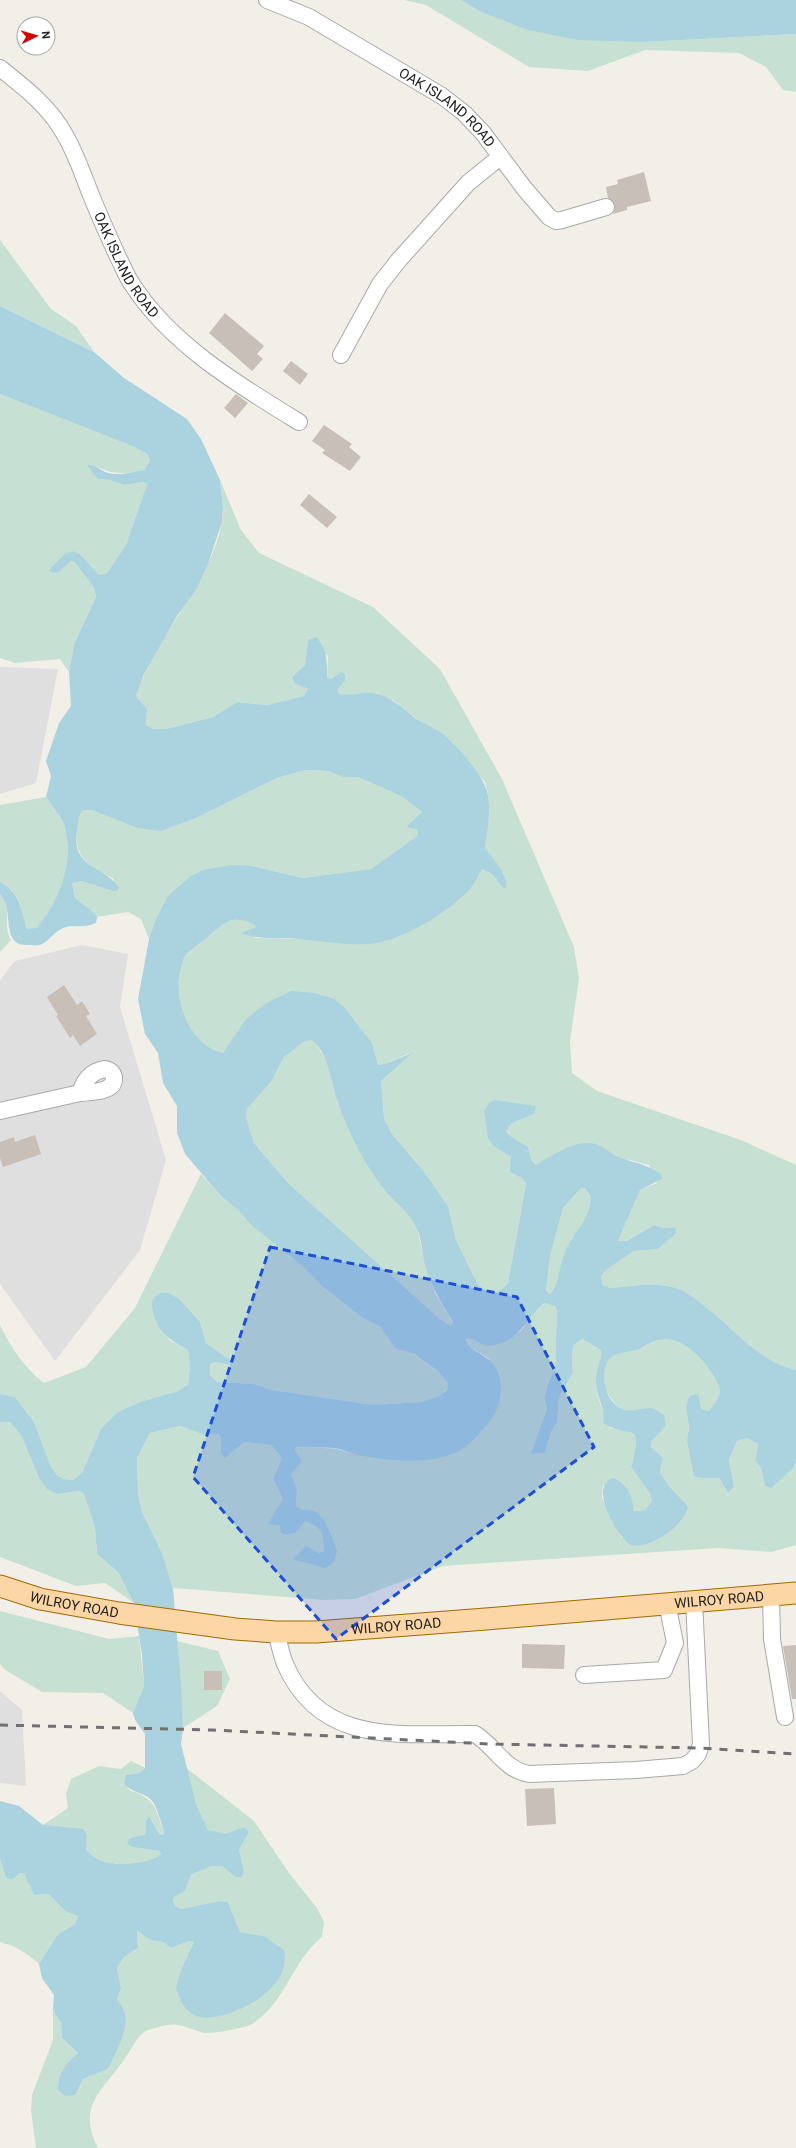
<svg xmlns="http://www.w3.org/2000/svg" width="796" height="2148" viewBox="0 0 796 2148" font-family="Roboto,sans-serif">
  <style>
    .residential { fill: #e0dfdf }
    .wetland { fill: #c6e0d4 }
    .water { fill: #aad3df; fill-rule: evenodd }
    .building { fill: #c7bfb8 }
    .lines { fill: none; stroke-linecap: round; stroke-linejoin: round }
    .minor-casing { stroke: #a9a9a9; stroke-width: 18 }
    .major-casing { stroke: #a06b00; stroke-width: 23 }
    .minor { stroke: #fff; stroke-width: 16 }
    .major { stroke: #fcd6a4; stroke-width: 21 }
    .rail { stroke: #707070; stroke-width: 3; stroke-dasharray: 8 8; stroke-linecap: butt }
    .marked { fill: #1d4ed8; fill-opacity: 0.2; stroke: #1d4ed8; stroke-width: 3; stroke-dasharray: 8 5; stroke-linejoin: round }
    .labels { text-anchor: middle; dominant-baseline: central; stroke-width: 3; stroke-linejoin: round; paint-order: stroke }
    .street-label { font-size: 14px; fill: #222; stroke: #fff }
  </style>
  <rect width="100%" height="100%" fill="#f2efe9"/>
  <path class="residential" d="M0,667L58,669L36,783L0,794Z
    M82,945L128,954L120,1007L166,1160L140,1250L55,1361L0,1284V980L15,961Z
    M0,1691L22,1710L26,1786L0,1783Z"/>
  <path class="wetland" d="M404,0H461L479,11L644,42L796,34V92L783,90L766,67L739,53L645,50L588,71L529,67L426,5Z
    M0,240L51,309L76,326L94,352L0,306Z
    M0,394L137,448L147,454L150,461L144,470C121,475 113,474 91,465L98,479L109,480L124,485L143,482L147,484L126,545L107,573L99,575L80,554L73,551L59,572L71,561L75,562L94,588L96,597L74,644L69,672L60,659L15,663L0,658Z
    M220,480L241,530L259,553L373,607L440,669L502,779L574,947L579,978L570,1041L572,1073L597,1091L741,1140L796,1165V1370C757,1361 733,1327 702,1304C696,1300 689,1293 682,1290C659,1281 634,1286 610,1288L603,1285L601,1276L606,1270L634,1251L658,1249L675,1227L664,1228L654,1225L625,1241H618L640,1190L657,1183L649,1165L621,1158L598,1145L562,1150L536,1165L532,1161L528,1147L509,1135L506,1131L512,1123L534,1114L495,1100L493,1146L511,1157L526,1184L508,1283C498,1295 489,1295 477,1283L456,1240L448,1206L425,1173L392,1134L384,1118L381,1081L410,1053L388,1063L378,1065L372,1043L245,1020L223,1053C189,1045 172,998 181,968C183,964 183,959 185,956C191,949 202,942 209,936C227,921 230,915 255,924L256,927L254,938L295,939L468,890L482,869L492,874L503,888L504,874L485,848L489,809L488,793L485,782L443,734L418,720L393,700L376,693L348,696L339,694L338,689L345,681L341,673L331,679H327L328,656L308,640L305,665L292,677L294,683L308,689L304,696L267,705L237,702L213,717L166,729H153L146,725L147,709L136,696C156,634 209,588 222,522C225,508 221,494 220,480Z
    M305,770L328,771L343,777H358L401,796L422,812L406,827L418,830L417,836L371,869L303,878L252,866L168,896L149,939L141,919L128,912L97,917L92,911L75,898L72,883L82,881L112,891L114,879C90,866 73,859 77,827C78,821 78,815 83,810H92L161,831L196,818L277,778Z
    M46,797C51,805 59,814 63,822C76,858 60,900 37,929H27C22,910 20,891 0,882V805Z
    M0,894C14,907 1,923 11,940L0,952Z
    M311,1040L315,1041L327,1062L338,1102L383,1188L409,1214L417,1228L426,1266L435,1293L453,1323L451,1326L440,1319L288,1183L254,1143L246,1117L247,1109L271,1082L284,1057L303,1041Z
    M201,1174L221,1196L237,1209L252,1226L300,1264L322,1286L360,1316L380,1327L396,1349L413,1354L438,1371L448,1383L447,1389L439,1396L422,1402L373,1405L272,1390L254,1384L216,1382L210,1375V1364L214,1362L231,1365L232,1361L206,1343L200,1322L168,1339L188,1350L190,1366L188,1384L178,1391L143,1401L101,1429L82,1473L73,1480L64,1479L57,1475L51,1467L34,1422L15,1397L0,1394V1325C10,1346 25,1369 44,1383L86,1367L135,1308Z
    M581,1188H585L591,1197C589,1208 587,1220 580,1229C576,1234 571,1239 569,1244C562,1260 561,1281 550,1294L546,1291L550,1257L563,1208Z
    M544,1303L555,1306L557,1311L555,1369L549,1381L544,1396L547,1408L531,1454L545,1453L551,1432L557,1422L559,1397L573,1373L572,1353L574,1345L582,1339L601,1350C602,1361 596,1370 596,1381C595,1397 605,1413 610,1428C642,1433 640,1437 631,1467L650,1494L652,1501L645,1510L633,1511L603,1485L602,1498L622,1538L688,1506L668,1485L660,1472L663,1458L651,1447L652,1441L666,1426L651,1408C645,1409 639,1412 633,1412C609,1412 592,1370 613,1356C619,1352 630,1352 637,1350C644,1348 651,1342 659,1340C679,1335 699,1353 709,1369C723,1391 726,1389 710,1411L701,1409L689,1396L686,1407L689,1427L687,1440L702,1478H719L728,1493L734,1487L729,1460L737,1441L747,1438L758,1444L755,1460L762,1470L794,1467L796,1462V1545L771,1552L718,1548L443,1566L355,1599L325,1600L173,1588L162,1553L142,1512L138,1493L137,1458L150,1433L180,1426L202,1434H218L221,1437V1453L244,1442L271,1445L282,1458L273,1479L283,1499L305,1521L317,1526L324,1534V1551L319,1553L334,1562L315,1511L299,1509L296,1506L297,1489L291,1474L295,1446L336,1449L359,1455L490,1359L466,1344L465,1339L471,1338L489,1346L521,1331L535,1310Z
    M0,1422H10L21,1435L39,1478L58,1494L80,1491L84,1494L95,1528L97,1554L118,1572L134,1603L105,1583L76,1586L0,1557Z
    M0,1611L109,1639L139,1636L144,1686L133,1713L103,1693L42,1692L4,1669L0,1664Z
    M177,1641L218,1651L230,1679L217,1706L183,1728Z
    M131,1761L145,1768L140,1773L126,1775L129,1790C157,1800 154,1806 164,1832L163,1835L159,1834L149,1816L146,1820V1834L130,1838L132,1847L159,1851L161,1854C149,1865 114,1866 99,1860C95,1858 90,1853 86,1850L87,1835L43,1825L68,1808L66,1794L71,1779L99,1766L121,1769Z
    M185,1767L254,1821L289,1873L317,1908L324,1922L322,1937C292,1961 286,2002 252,2024C245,2028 212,2034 204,2033C195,2031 187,2026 178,2025C170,2023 156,2028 148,2030C138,2034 133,2047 127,2055C106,2089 75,2103 98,2148H36L31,2111L32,2095L53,2040V2010L61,2023L62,2038L78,2053C64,2066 59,2070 58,2090L65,2096L83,2079L108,2069L117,2000L121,1988L117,1968L124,1957L138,1948L137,1929L150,1940L163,1942L171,1948L189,1941L194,1942L182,1967L264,1936L240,1932L228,1902L219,1901L181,1909L176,1907L173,1902L174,1897L185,1891L191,1875L211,1866H222L235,1877L244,1870L239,1850L249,1832L244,1827L226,1835L208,1830L196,1804Z
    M0,1859L6,1878L12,1880L20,1873L24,1872L34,1895L49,1894L65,1911L79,1915L75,1924L58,1934L39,1964C27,1953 16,1946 0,1942Z"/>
  <path class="water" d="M461,0H796V34L644,42L578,40L528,30L479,11Z
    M0,306L94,352L124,378L187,419L201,439L220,480L223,507L222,522L208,564L196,590L177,616L144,674L136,696L147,709L146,725L153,729H166L213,717L237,702L267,705L304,696L308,689L294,683L292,677L305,665L308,640L316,637C328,650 327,662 327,678L331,679L341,672L345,674V681L338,689L339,694C352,697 366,690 378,694C394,699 404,709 416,719C425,724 435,728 443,734C456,745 483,775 487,791C492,809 487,830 485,848C493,859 509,875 506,888H503L492,874L482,869C478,876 474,884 469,890C450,911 405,938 377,943C352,947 324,941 298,939C278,937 260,941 241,933L256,927L254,924C230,915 227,921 209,936C202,942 191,949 185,956C183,959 183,964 181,968C172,998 189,1045 223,1053L245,1020L265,1004L291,991L315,993L334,999L343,1006L372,1043L378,1065L388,1063L412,1053L381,1081L384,1118L392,1134L425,1173L448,1206L456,1240L477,1283C489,1295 498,1295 508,1283L526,1184L522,1178L510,1172L511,1157L493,1146L488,1138L484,1111L490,1102L495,1100L536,1106L534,1114L512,1123L506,1131L509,1135L528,1147L532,1161L536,1165C553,1155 578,1137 598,1145C606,1148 613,1155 622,1158C638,1164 646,1164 661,1174L662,1179L640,1190L618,1241H626L654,1225L664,1228L675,1227L676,1233L658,1249L634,1251L606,1270L601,1276L603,1285L610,1288C634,1286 659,1281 682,1290C689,1293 696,1300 702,1304C733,1327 757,1361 796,1370V1462L794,1467L771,1488L765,1486L762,1470L755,1460L758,1444L747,1438L737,1441L729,1460L734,1487L728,1493L719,1478H702L694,1476L687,1440L689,1427L686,1407L689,1396L698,1394L701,1409L709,1411C724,1392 723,1391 711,1372C700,1355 680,1335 659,1340C652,1341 646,1346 640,1349C632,1352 620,1352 613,1356C598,1366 604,1396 616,1405C629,1416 638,1407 651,1408C655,1409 661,1413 664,1415L666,1426L652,1441L651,1447L663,1458L660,1472L668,1485L688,1506C686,1517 673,1531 663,1536C654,1541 642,1548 631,1545C619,1540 586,1484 614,1478C628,1485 632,1496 634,1511L645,1510L652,1501L650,1494L631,1467C645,1419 629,1440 603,1423C606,1406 596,1399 596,1381C595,1370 602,1361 601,1350L582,1339L574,1345L572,1353L573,1373L559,1397L557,1422L551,1432L545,1453L531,1454L547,1408L544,1397L549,1381L555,1369L557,1311L555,1306L544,1303C527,1317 521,1338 498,1344C495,1345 491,1346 488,1346C479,1345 475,1337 465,1339C470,1354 492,1353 499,1375C504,1394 498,1415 484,1428C478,1435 470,1444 462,1449C436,1466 387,1461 358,1455C350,1453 343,1449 335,1448C322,1447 308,1447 295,1447V1451L302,1461L291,1474L297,1489L296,1506C302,1512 310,1508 316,1512C327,1518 332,1540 337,1551L334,1562L325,1568L293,1559L306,1546L319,1553L324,1551C324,1532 323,1529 305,1521L297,1532L286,1535L281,1533L280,1525L268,1524L283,1499L273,1479L282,1458L271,1445L244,1442L225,1458L221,1453V1437L218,1434H202L180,1426L150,1433L137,1458L138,1493L142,1512L162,1553L173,1588L181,1684L183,1728L181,1744L196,1804L208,1830L226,1834L244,1827L249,1832L239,1850L244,1870L242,1877H235L222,1866H211L191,1875L185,1891L174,1897L173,1902L176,1907L181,1909L219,1901L228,1902L240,1932L264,1936L284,1950C291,1982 254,2006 227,2014C217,2017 204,2020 194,2015C183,2009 180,1999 176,1988L182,1967L194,1942L189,1941L171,1948L163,1942L150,1940L137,1930L138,1948L124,1957L117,1968L121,1988L117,2000C119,2003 123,2007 124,2011C131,2026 114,2056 108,2069L83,2079L75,2095L65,2096L58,2090C59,2070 64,2066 78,2053L62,2038L61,2023L53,2010L54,1995L42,1978L39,1964L58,1934L75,1924L78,1916L65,1911L49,1894L34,1895L24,1873H20L12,1880L6,1878L0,1859V1801L19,1806L43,1825L83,1829L87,1835L86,1850C90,1853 95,1858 99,1860C113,1866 149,1865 161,1854L159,1851L132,1847L127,1843L130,1838L146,1834V1820L149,1816L159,1834L163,1835L164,1832C161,1823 158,1810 153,1802C146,1792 132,1794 124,1783L126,1775L140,1773L145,1768V1734L135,1720L133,1713L144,1686L142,1655L134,1603L118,1572L97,1554L95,1528L84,1494L80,1491L58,1494L47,1489L39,1478L21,1435L10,1422H0V1394L15,1397L34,1422L51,1467L57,1475L64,1479L73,1480L82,1473L101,1429L118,1412L143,1401L178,1391L188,1384L190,1366L188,1350C166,1338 152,1327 152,1300L159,1293H169L180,1300L200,1322L206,1343L232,1361L231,1365L215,1362L210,1364V1375L217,1382L254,1384L272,1390L373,1405L422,1402L439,1396L447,1390L448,1383L438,1371L414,1354L396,1349L380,1327L360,1316L322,1286L300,1264L252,1226L237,1209L221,1196L185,1154L177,1133V1106L163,1083L158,1053L145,1034L138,999L149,939L157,917L168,896L191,876L203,870L232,865L252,866L303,878L371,869L417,836L418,830L406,827L422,812L401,796L358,777H343L328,771L305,770L277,778L196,818L161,831L138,828L92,810H83C78,815 78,823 77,830C71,870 104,864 119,888L117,891H112L82,881L72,883L75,898L92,911L97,917L96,923C83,929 71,924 63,928C54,932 49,941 40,945C36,946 29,945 25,945C0,944 15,908 0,894V882C19,891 22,910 27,929L37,928C60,900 76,858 63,822C59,814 51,805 46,797L51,776L46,761L59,723L71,706L69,672L74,644L96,597L94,588L75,562L71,561L59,572L52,573L49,570L65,554L73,551L80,554L99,575L107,573L126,545L147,484L143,482L124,485L109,480L98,479L87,465C95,464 101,471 108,473C120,476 132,472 144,470L150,461L147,454L137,448L0,394ZM311,1040C327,1047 332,1086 338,1102C348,1132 364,1163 383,1188C394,1202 409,1211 416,1227C422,1238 422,1253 425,1265C431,1286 442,1304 453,1322L451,1326L440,1319L288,1183L254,1143L246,1117L247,1109L271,1082L284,1057L303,1042ZM581,1188H585L591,1197C588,1220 581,1224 570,1242C566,1248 563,1258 561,1265C558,1276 558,1285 550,1294L546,1291L550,1257L563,1208Z"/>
  <path class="building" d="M644,172L651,201L627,207V210L613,214L615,205L608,198L606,187L618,184L617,180Z
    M225,313L264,346L257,354L263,359L252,371L209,333Z
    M291,361L308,374L300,385L283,371Z
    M236,394L248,403L235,418L224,408Z
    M324,425L352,444L349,447L361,457L350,471L322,453L325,450L312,441Z
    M309,494L337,517L327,528L300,505Z
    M64,985L77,1005L82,1001L90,1014L86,1016L97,1034L80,1046L73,1035L70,1038L56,1016L58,1015L47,997Z
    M35,1135L41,1154L3,1167L0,1158V1142L14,1137L15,1142Z
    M522,1644L565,1645L564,1669L522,1668Z
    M796,1645V1699H792L783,1646Z
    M204,1671H222V1690H204Z
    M554,1788L556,1824L527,1826L525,1789Z"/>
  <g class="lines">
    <defs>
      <g id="minor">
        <path id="s1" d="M267,0L309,17L442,96L464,113L483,133L524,188L549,217L556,221L562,220L606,207"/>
        <path id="s2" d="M0,68C24,87 50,107 65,135C75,152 82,172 89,190C98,213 108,235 118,257C123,266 126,276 132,284C170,344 240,386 299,422"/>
        <path d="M341,355L380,284L398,261L468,183L500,157"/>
        <path d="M105,1069C110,1070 113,1072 114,1077C116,1093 89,1092 80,1093C84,1080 92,1071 105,1069Z"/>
        <path d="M0,1111L80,1093"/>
        <path d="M771,1595L772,1639L785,1717"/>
        <path d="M276,1632C279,1642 281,1654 285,1664C321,1747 401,1733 475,1734C496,1747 503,1769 529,1774L636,1770L683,1766L692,1761L698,1754L701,1744L694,1601"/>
        <path d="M584,1675L664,1670L675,1643L667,1603"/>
      </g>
      <g id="major">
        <path id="s3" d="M0,1586L40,1599L119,1613L235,1629L276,1632H316L486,1619L796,1593"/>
      </g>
    </defs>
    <use href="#minor" class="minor-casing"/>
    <use href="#major" class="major-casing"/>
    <use href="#minor" class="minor"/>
    <use href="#major" class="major"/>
    <path class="rail" d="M0,1725L212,1730L489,1744L700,1748L796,1754"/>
  </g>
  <path class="marked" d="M270,1247L517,1297L594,1447L336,1639L193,1477Z"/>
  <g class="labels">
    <g class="street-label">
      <text stroke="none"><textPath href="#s1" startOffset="211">OAK ISLAND ROAD</textPath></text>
      <text stroke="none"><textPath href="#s2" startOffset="238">OAK ISLAND ROAD</textPath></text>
      <text stroke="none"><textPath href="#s3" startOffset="725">WILROY ROAD</textPath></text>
      <text stroke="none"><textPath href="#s3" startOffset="77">WILROY ROAD</textPath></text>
      <text stroke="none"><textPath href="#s3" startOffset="401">WILROY ROAD</textPath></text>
    </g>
  </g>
  <g transform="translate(36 36) rotate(85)"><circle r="19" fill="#ffffff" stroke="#a7a7a7"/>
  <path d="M0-3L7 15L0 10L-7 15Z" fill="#d40000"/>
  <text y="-6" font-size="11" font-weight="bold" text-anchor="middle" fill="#222222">N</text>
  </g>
</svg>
